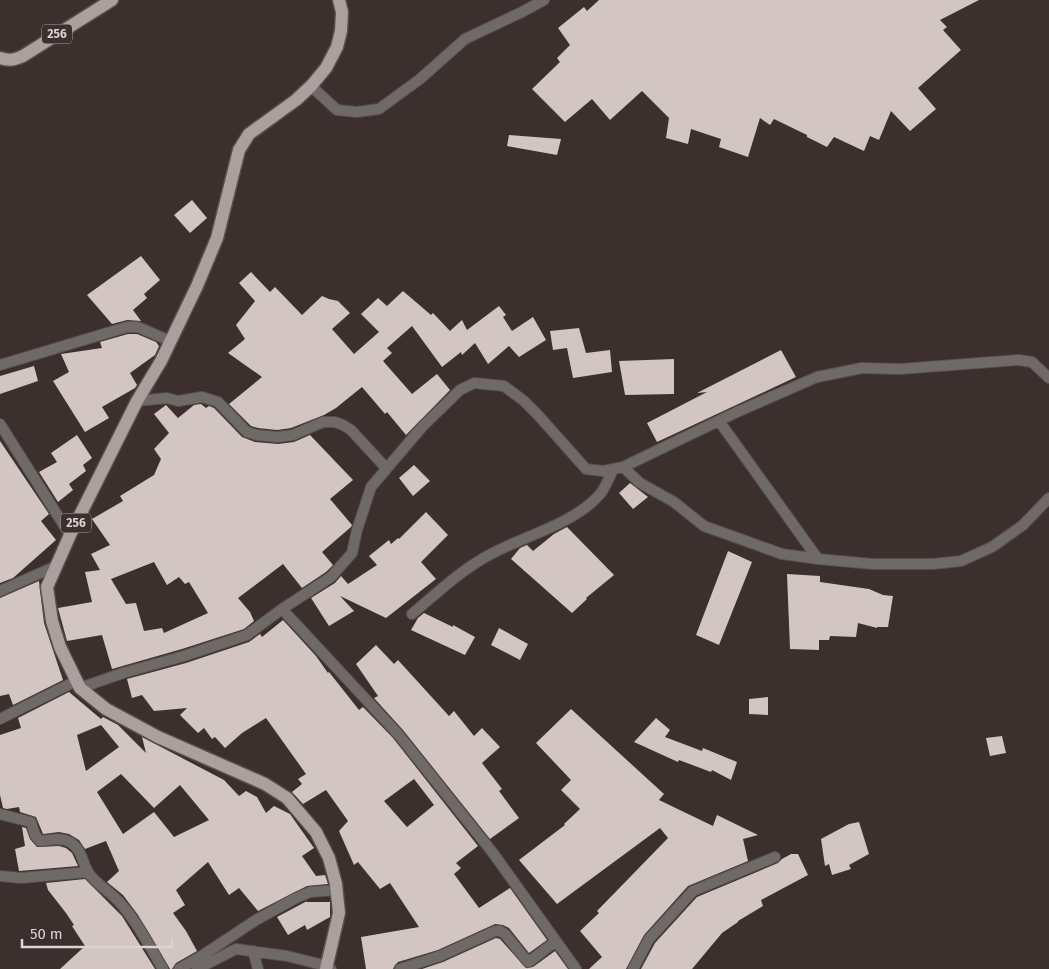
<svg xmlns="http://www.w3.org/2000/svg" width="1049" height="969" viewBox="0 0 1049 969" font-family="'Fira Sans',sans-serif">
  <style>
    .building { fill: #d3c5c1; fill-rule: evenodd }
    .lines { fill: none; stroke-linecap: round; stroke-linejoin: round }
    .minor-casing { stroke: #584e4b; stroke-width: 12 }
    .primary-casing { stroke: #584e4b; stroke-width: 15 }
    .minor { stroke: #6f6a68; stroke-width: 10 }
    .primary { stroke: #aba09d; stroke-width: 12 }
    .labels { text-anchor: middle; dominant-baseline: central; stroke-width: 5; stroke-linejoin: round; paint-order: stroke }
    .shield { fill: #3b302d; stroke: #aba3a0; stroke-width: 1 }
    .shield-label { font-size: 12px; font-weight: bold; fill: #dbd4d2 }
  </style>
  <rect width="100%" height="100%" fill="#3b302d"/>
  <path class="building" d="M599,0H979L940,20L947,27L943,30L961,50L918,88L936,109L910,131L891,111L879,140L870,136L864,151L834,137L827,147L807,137V135L774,119L770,125L760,118L748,157L719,147L721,139L691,129L688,144L666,138L669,118L642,91L610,120L592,99L565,122L532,89L560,62L557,58L570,45L558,28L584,7L587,11Z
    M509,135L561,139L557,155L507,146Z
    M192,200L207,218L190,233L174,215Z
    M141,256L160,280L144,294L147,298L133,310L141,321L127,320L112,324L87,295Z
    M251,272L270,292L275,287L302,315L322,296L329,299L338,301L350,313L332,329L354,354L379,332L361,314L378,298L387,306L403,291L431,315L433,313L450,331L462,320L467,330L499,306L506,315L503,317L512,331L533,317L546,340L519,357L509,346L488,364L475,343L462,355L461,352L442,367L412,326L387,348L392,353L383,361L412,394L437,374L450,390L406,435L387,412L385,414L362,387L336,408L324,415L291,428L277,430L258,428L251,426L229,404L262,377L228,353L245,339L236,325L255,301L239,283Z
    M579,328L586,353L610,350L612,372L573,378L567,348L553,350L550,331Z
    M128,334H137L156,342L159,346L155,355L130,373L137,385L135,388L102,407L109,418L85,432L53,381L69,372L61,354L102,348L100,342Z
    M781,350L796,377L657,442L647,423L707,392L697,393Z
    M674,359V394L625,395L619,361Z
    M34,366L38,381L0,394V376Z
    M201,404L206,408L209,406L214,408L242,437L255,442L278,444L294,442L310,435L353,480L330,499L352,525L351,527L322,552L333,565L326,572L302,588L283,564L238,598L250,612L254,621L244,629L182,649L112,669L102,635L67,641L58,608L92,602L85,572L100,570L91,554L110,545L92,519L123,501L120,496L154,475L161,459L154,449L169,433L154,414L166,405L178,418L194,405ZM154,562L167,585L179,577L185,584L189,582L208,613L164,633L162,628L144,631L136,603L126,604L111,579Z
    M77,435L92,458L83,465L86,471L69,484L73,490L58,502L39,472L57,462L51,453Z
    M0,441L49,514L41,521L56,540L13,578L0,583Z
    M414,465L430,481L413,496L399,478Z
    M630,483L648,497L633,509L619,493Z
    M426,512L448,535L421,562L436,579L386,618L340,596L354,611L329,626L311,598L335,583L341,576L348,584L377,565L369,556L389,540L391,544L398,538L399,539Z
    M567,527L614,575L586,598L587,599L572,613L511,559L520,548L527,545L533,551L554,534Z
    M728,551L752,562L719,645L696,635Z
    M787,574L820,576V582L869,589L883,595L893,596L888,627H877V628L858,623L856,637L830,636L829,640H819V650L790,649Z
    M39,581L44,623L63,680L13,705L9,694L0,696V598Z
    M424,613L453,627V625L475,637L465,655L411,630L418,618Z
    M283,620L316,656L328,673L329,672L359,710L363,707L393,738L478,846L456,863L461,868L454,874L479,908L510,888L547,940L529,953L509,928L503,925L495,924L438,950L398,962L395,965L393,969H366L361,937L419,927L390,883L380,889L358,862L354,865L339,831L348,821L326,790L303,804L292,792L302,784L298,779L306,774L266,718L242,733L225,748L215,737L212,739L204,728L198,733L180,715L187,708L154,711L142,695L132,698L127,679L186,663L249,642L260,634L262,637ZM414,779L434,805L407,827L384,801Z
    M499,628L528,644L520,660L491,645Z
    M376,645L394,664L398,660L449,716L454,711L474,736L482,728L500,747L482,763L502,789L499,791L519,818L490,839L403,730L374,698L378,696L356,664Z
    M69,692L101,719L103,717L118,725L146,753L142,737L224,780L239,796L246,791L257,797L266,813L274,806L290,814L314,848L302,856L316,876L325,875L328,884L307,886L258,911L239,888L229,895L208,862L176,890L185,905L173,913L186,931L197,951L176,963L172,969H170L138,915L123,895L107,882L119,871L106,841L85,849L79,840L69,834L59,832L43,834L36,817L20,812L19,807L7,809L3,808L0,795V735L21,728L18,718ZM101,725L119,747L86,771L77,735ZM121,774L154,808L180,785L209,820L174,837L154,812L123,834L97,792Z
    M768,697V715L749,714V699Z
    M571,709L664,794L659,800L713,826L717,815L758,835L743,839L748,861L688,886L644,935L626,969H589L602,957L580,931L599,913L597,911L668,838L660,828L557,904L519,860L565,825L564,824L580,809L561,790L571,780L536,743Z
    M656,718L670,730L665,737L702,751L703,748L737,762L731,780L712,770L711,772L679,760L678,762L634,742Z
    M1002,736L1006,753L990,756L986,738Z
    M859,822L869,854L849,865L851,869L832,875L829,864L825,866L821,839L849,824Z
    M22,827L26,828L30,839L37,847L59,846L66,848L72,853L78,866L19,871L15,849L25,846Z
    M791,854H798L808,875L761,900L763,906L738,921V922L722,933L692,969H641L655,943L697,897L778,863L782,859Z
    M85,879L122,916L155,969H60L85,946L72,926L74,925L66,913L48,890L46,883Z
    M307,901L306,902H330V917L307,930L305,925L288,935L277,917Z
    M496,938L500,939L526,968L533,967L555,951L568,969H422L443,962Z"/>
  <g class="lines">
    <defs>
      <path id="minor" d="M311,86L337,110L357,112L379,109L420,79L465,39L522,12L544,0
        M0,365L127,327H138L170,341
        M137,401L167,398L178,401L202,397L218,402L247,432L257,435L277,437L293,435L323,422H335L343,425L351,430L386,468
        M719,421L818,559L873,564H933L961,561L992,547L1023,525L1049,498
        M0,424L70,535
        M623,467L640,483L674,502L704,526L782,554L818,559
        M0,591L54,567
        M282,609L398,734L493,853L576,969
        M412,614C437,593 462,569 491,554C526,535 575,524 601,493C606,486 610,476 613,469
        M80,688L123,673L184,656L247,635L282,609L331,577L352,553L357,530L371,487L422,427L460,390L474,383L504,386L524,401L538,415L586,469L603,471L623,467L737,412L817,377L862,368L900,369L1019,360L1032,362L1049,378
        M0,719L76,681
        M0,814L31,822L35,835L40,841C50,840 61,837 70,842C83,850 82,864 90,875C99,886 112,893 121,904C138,923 150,947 163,969
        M0,876L21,878L88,872
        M253,951L258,969
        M179,969L203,955L256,920L296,898L310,892L337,890
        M197,969L236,949L287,956L327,966L331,969
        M400,969L440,956L495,931H500L505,934L528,962L530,961L556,941
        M633,969L649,939L693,891L775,857"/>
      <path id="primary" d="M0,58C9,61 14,60 23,56L112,0
        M326,969L339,913L336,884L329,858L316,832L287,798L265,784L158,737L106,709L80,688L60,647L52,621L47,587L70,535L137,401L161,361L197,286L217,238L239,150L249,134L296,100L311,86L326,68L337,47L341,31L342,12L339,0"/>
    </defs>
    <use href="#minor" class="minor-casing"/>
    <use href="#primary" class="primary-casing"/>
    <use href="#minor" class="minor"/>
    <use href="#primary" class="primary"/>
  </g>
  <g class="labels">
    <g class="shield">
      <rect x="42" y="24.5" width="30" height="19" rx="4"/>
      <rect x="61" y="513.5" width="30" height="19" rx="4"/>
    </g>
    <g class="shield-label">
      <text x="57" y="34">256</text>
      <text x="76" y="523">256</text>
    </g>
  </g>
  <path d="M22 939v8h150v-8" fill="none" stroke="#dbd4d2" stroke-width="2.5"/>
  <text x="30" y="939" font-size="15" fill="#dbd4d2" stroke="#3b302d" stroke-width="4" paint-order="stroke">50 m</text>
</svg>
